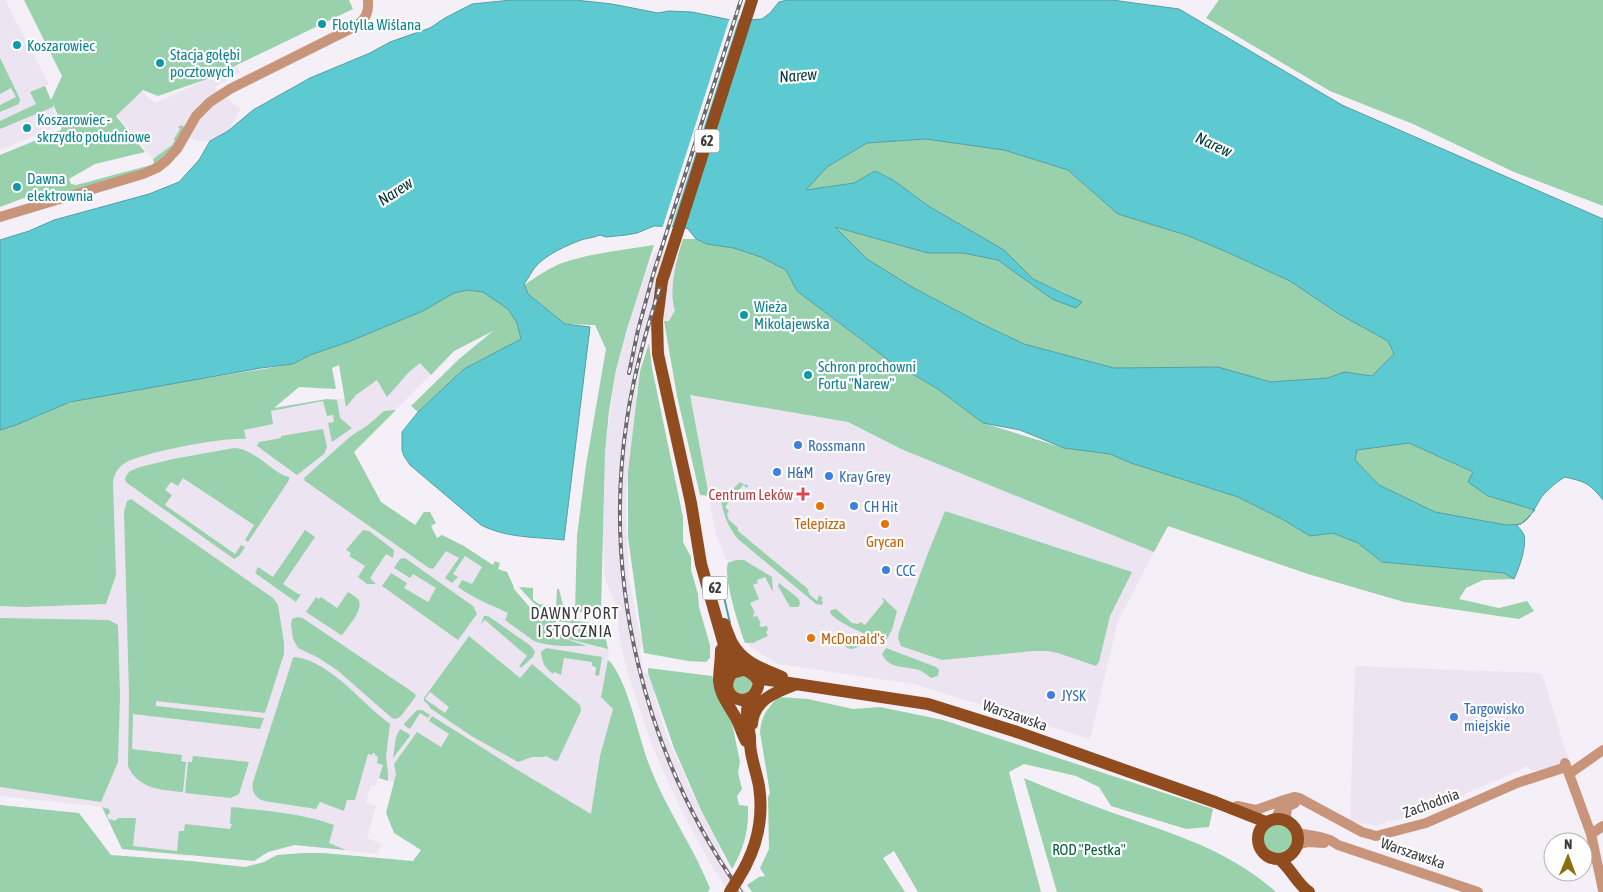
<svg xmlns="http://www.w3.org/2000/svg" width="1603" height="892" viewBox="0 0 1603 892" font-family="'Asap Condensed',sans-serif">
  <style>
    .built { fill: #ede4f1 }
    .green { fill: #98d1ab; fill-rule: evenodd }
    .water { fill: #5ccad0; stroke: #529fa4; fill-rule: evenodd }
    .pier { fill: #f5f0f7 }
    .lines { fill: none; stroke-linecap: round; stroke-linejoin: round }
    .stream { stroke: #529fa4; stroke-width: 2 }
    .minor { stroke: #c8957a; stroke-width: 10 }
    .major { stroke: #904b1f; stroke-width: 12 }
    .rail-casing { stroke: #6d6a6e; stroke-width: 4 }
    .rail { stroke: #fff; stroke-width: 2; stroke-dasharray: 5.5; stroke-linecap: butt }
    .major-bridge { stroke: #904b1f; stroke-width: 12 }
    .culture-dot { fill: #0f9aa8; stroke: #fff; stroke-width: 2 }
    .shop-dot { fill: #3f7fe0; stroke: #fff; stroke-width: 2 }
    .health-dot { fill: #e0444e; stroke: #fff; stroke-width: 2 }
    .food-dot { fill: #e8710a; stroke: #fff; stroke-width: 2 }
    .labels { text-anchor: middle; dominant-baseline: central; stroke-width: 4.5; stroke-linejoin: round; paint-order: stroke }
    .shield { fill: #fff; stroke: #767576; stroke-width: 1 }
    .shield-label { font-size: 14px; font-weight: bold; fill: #3b3a3c }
    .culture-label { font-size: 15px; fill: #0d838f; stroke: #fff; text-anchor: start }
    .shop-label { font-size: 15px; fill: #366cbe; stroke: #fff; text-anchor: start }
    .health-label { font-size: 15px; fill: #be3a42; stroke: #fff; text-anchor: end }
    .food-label { font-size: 15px; fill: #c56008; stroke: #fff }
    .street-label { font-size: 15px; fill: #3b3a3c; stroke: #fff }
    .park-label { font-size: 15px; fill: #066035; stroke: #fff }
    .water-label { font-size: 16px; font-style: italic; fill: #01383b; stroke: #fff }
    .neighbourhood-label { font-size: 16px; letter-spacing: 1px; fill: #3b383c; stroke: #fff }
  </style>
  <rect width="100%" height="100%" fill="#f5f0f7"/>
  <path class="built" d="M0,0H5L49,84L45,86L61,125L0,150Z
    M95,46L149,98L156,103L236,65L240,73L215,87L218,91L241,109L228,131L210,141H199L190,138L188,143L175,140L172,145L153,159L90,82Z
    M666,250L677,257L672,303L675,309L669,321H664L662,324L652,323L640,366L636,394L637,398L626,496V517L629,577L636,617L643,645L639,650L643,670L645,673L652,674L655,698L667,737L692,792L718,843L721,854L733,876L746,892H730L723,884L718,873L715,872L685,817L668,782L651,743L629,678L621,646L614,602L605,579L603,537L605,452L616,370L637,296L648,268L654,253Z
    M496,329L454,351L354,452L381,502L458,553L464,546L544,633L608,649L609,653L608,660L612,663L617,673L625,690L648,762L661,792L701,865L378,778L375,786L371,785L366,803L376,806L367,838L382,844L377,854L256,841L187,856L122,849L102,807L0,796V606L24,607L106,604L109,477L123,459L273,408L327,399H345L411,345Z
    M689,395L848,422L901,449L1154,552L1118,621L1090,739L914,684L777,664L749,646L742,636L726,569L728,563L716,535Z
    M1355,666L1542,673L1569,762L1538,771L1531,770L1526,766L1515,773L1513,772L1508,776L1507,775L1501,779L1500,778L1498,780L1494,781L1482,787L1481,786L1479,789L1478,788L1476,790L1474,789L1469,793L1468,792L1463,796L1458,797L1453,801L1451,800L1449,802L1448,801L1446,803L1442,804L1440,806L1435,807L1433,809L1429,810L1414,818L1411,815L1409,817L1407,816L1403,819L1401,818L1399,821L1397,819L1395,821L1394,820L1391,822L1388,820L1384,824L1383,823L1380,825L1379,824L1377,826L1350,821Z"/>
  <path class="green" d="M24,0H349L353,9L210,78L158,96L143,90L116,116L145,152L95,164L69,179L71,184L76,185L151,165L154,163L153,159L172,145L175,140L174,139L180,129L178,127L181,125L185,127L173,148L153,166L48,199L45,190L0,207V155L61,130L62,124L53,104V107L0,129V121L36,104L30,92L45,86L51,100L62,76Z
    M1219,0H1603V206L1514,172L1413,124L1330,91L1206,18Z
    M0,58L20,99L19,104L0,112V105L16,97L11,88L0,94Z
    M926,139L1004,150L1068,170L1118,214L1189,236L1229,253L1290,281L1339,314L1388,341L1394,354L1372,376L1344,372L1328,378L1271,382L1218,367L1114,368L1024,344L982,324L912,287L867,259L834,227L928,253H963L998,260L1052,299L1067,294L1033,279L1004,250L930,207L893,180L875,171L854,183L805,190L827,167L866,143Z
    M683,239H696L707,244L734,248L762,257L787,270L797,291L865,343L911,374L938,389L983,423L1064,448L1110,454L1131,463L1238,497L1282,519L1310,536L1333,533L1358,543L1382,562L1504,573L1514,579L1483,580L1466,588L1459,599L1499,608L1527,601L1534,611L1519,619L1404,602L1308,574L1168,526L1154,552L901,449L848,422L690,395L709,496L700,495L677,396L664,321H669L675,310C668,293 677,256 683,239Z
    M654,245L627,329L616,370L609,411L605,452L601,612H575L577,536L586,465L606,349L595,325L565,324L528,294L524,285C536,277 549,268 562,263C591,253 624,250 654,245Z
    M467,290L484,292L508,309L517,323L521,339L464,369L418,412L411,406L459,359L493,331L454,351L431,375L420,363L409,372L387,397L377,380L356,395L346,407L339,365L332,368L336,389L299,387L274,408L327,399L337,400L340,418L352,428L332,442L328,423L334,422L333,415L327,416L323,401L271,411L273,424L244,430L246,439C227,436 140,453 125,463C118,467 114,474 113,482L116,575L106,604L24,607L0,606V430C30,422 56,405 86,398L293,364L310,355L348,342L423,311L454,293Z
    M649,343L652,368L683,517V542L691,557V570L698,594L699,607L710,645V658L706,662L688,661L644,653L628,537V472L640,371Z
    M396,410L354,452L381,502L415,525L424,512H430L436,523L431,526L437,538L442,535L464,546L493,565L495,561L500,563L498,569L507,572L513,585L514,589L533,611L540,615L603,625L608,649L560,637L587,646C570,646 550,647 534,641L505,620L508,613C491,605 473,598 458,587L462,580L472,584L482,567L465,556L453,574L458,577L452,583L445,578L459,558L446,551L433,569L429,568L305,481L304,478L351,436L368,425L384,411ZM556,621L579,624L578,633L555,631Z
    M323,429L327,447L324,454L297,475L257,446L259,442L281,438V436Z
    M1409,443L1474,473L1488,496L1535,509L1521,524L1506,525L1435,512L1379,485L1355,460L1357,449Z
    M234,448C256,449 274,475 289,477V480L248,542L245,540L254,525L183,478L178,486L171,482L165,490L172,495L165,505L235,554L241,545L245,547L239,556L234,559L127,483L125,480L126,476L130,471L140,467L173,459Z
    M740,482L745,485L747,484L748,487L747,488L743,485L725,507L729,511L727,514L729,520L738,528V531L808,589L809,594L817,601L819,595L823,598L821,600L823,602L822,605L816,604L738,539C728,527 724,516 721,501Z
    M131,499L273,598L278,605L284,643V654L265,713L156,701V706L264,718L260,729L133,714L132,749L182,755L181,761L186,762L183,792C161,790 138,789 128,766L129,694L124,512L127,501Z
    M945,511L1132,572L1110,616L1099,662L1096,666L1058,653L1048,651H1033L942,660L901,646L898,638L899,632L928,553Z
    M305,530L315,537L283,584L298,594H301L296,602L255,573L258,567L273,577Z
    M363,530L369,531L394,550L393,558L386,554L370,578L376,584H367L358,577L365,566L349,556L351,553L346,550Z
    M405,558L473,606L477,614L458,640L382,586L391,573L407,583L404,588L428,602L436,588L413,574L410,578L394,568L400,559Z
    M736,560H744L772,577L773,592L765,577L757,580L758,583L753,585L759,599L750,603L755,613L753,614L754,617L757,616L761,623L759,624L761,627L767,626L768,630L766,632L768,636L753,643H745C739,627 723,577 728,563Z
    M779,583L799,599L800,604L798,607H790L778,586Z
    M519,587L533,588V600L539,604L556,607L557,589H559L565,613C537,610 537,607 519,587Z
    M348,592C351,594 355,596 358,599C365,609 348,626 343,634L341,635L306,612L316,597L319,599L321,597L337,608Z
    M883,598L897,611L892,630L887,639C876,641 836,622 830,613L831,610L836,609L852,623L858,624L861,622L865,625L883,603L884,601L882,599Z
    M484,616H488L531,646L535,652L533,657L521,668L519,666L527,656L485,620L481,624Z
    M298,617L300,618L301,617L414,693L416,696L404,712L400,717L395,719L392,718L337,670L317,657L298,648L293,639L291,624L292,619Z
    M0,618L109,620L118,625L120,696L118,762L101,802L0,787Z
    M469,636L520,678L532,664L580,705L581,711L558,760L555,761L546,756L544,757H532L518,762L473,737L430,708L428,704L424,701V698ZM430,692L449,707L445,713L425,699Z
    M843,636L864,643L863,645L852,649L847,648L843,642Z
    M546,648L602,657L599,676L595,675L596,667L592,666V662L564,658L561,675L554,672L553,674C545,668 542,663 541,652Z
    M886,648L936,667L939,670L938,676L931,678C928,676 925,673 921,671C909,665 889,671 882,654Z
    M295,657C331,661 364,706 390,724L386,757L388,773V781L379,778L383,765L377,763L378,757L375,755V753H373L372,755L368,754L355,800H347L344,811L320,802L316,809L264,801C255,798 251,790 253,782L293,658Z
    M608,660C626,675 639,738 648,762C664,806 692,845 710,888L708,892H0V805L79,813L111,855L191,861L245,867L264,862L277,855L303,853H323L413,861L421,850L394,833L386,813L396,774L394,764L417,732L441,747L449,734L429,721L432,716L516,769L591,814L600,756L613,709L601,697Z
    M648,668L712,676L731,718L740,762L738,773L742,789L737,796L739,805L748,806C749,829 744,849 732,869L701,810L674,748L648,673Z
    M740,674L752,681V690L743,696L732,688V681Z
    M778,697L808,699L853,709L880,707L943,720L1213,809L1209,827L1186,829L1111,806L1099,787L1076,776L1024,764L1009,772L1041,892H918L894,851L883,858L905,892H752L747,885L759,877L765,876L760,868L769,849L768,797L770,793L760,732C761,716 768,708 778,697Z
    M417,710H422L430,715L428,718L420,713L410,729L405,726L404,724Z
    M400,729L409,734L410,736L393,758L396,737Z
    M193,756L249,762L239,794L231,798L185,793L188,762H192Z
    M1024,778C1054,791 1085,803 1116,814C1174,834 1229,850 1276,892H1057Z
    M102,807L109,809L110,813L107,815L109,820L112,819L114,821L119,818H136L133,846L177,851L179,831H184L185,824L230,829L232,824H230L231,807C266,811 301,813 334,825L329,843L346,850L295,845L268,852L254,861L122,849Z
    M1262 839a16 16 0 1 1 32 0a16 16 0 1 1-32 0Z"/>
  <path class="water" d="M512,0H575L612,4L658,13L669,11L692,12L731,20H749L762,19L770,13L779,2L787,0H1112L1179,9L1342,105L1603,219V500C1589,483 1586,482 1565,477C1556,482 1550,488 1543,495C1536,504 1530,523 1517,525C1519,528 1523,532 1524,535C1527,547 1519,568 1514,579L1504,573L1382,562L1358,543L1333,533L1310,536L1282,519L1238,497L1131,463L1110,454L1064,448L1020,430L983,423L938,389L891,362L797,291L786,270L761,257L734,248L707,244L696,239L688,229L683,227L654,226L637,233L626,235L606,237L600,235C593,238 587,238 581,240C566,246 549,253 537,265C532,270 529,278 524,284L528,294L565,324L590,327L564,540C536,537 506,538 481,525L410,465L404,456L402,450V432L418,412L464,369L521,339L517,323L508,309L483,292L467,290L454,293L423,311L348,342L310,355L293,364L261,368L70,402L16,425L0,430V240L29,231L54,220L149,194L179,182L199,160L210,141L228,131L253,110L310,78L370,53L390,42L430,28L445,18L472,4ZM926,139L1004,150L1068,170L1118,214L1189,236L1229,253L1290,281L1339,314L1388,341L1394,354L1372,376L1344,372L1328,378L1271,382L1218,367L1114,368L1024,344L982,324L912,287L867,259L835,227L928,253H963L998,260L1052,299L1076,308L1082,302L1033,279L1004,250L930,207L893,180L875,171L854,183L806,190L827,167L867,143ZM1409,443L1473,472L1468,482L1488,496L1535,510L1521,524L1506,525L1435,512L1379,485L1355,460L1357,450Z"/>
  <path class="pier" d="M730,17L739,18L671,229H662Z"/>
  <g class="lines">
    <path class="stream" d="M720,580L730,623"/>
    <path class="minor" d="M0,217L143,174L157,168L167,160L177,149L196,116L210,102L230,89L356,26C366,19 369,12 368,0
      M1565,763L1591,834L1603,890
      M1569,774L1603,750
      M1237,806L1256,810L1284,800
      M1276,818L1284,800L1294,797L1299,798L1362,832L1376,836L1426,823L1517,783L1566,767
      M1288,821L1286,817L1287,807L1295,803
      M1297,833L1320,837L1330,840L1338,845L1478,892
      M1591,834L1603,826
      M1297,845L1308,842L1324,843"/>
    <path class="major" d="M662,281L657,320L658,354L691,503L701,564L730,666V675
      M724,624C727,630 729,637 732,643C743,663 763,669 782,677
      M721,650C721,661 719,671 719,681C720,694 727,702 733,713C739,721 741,732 746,741
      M731,650C733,655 734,660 738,664C744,673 767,675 755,693C752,698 747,700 741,700C727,697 723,684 732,673L743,670
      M756,678L928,704L1014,731L1215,802L1266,822
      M752,724C754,699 776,692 797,684
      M1258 839a20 20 0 1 1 40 0a20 20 0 1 1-40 0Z
      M1279,859C1291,868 1296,883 1309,892
      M738,879C756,851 764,819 759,786C757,775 753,764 751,752C750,747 750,742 750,737C748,725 745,710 749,698"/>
    <defs>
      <path id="rail" d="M629,373L638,330L653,275L741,0
        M741,892C645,757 602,583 627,419C637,352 660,288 680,224C704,149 728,75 752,0"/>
    </defs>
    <use href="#rail" class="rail-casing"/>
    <use href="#rail" class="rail"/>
    <path class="major-bridge" d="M662,281L752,0
      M730,892L738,879"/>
  </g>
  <g class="culture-dot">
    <circle cx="322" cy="24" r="5"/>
    <circle cx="17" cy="45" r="5"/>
    <circle cx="160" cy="63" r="5"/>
    <circle cx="27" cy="128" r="5"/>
    <circle cx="17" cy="187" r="5"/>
    <circle cx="744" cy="315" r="5"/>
    <circle cx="808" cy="375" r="5"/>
  </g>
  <g class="shop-dot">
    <circle cx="798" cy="445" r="5"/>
    <circle cx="777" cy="472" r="5"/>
    <circle cx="829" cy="476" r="5"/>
    <circle cx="854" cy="506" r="5"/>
    <circle cx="886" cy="570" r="5"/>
    <circle cx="1051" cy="695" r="5"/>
    <circle cx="1454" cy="717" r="5"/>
  </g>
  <path class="health-dot" d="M800.5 486.5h5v5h5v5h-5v5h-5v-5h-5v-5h5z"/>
  <g class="food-dot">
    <circle cx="820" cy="506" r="5"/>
    <circle cx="885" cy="524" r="5"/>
    <circle cx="811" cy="638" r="5"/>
  </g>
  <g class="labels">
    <g class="shield">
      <rect x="694.5" y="129.5" width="25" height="23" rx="4"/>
      <rect x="702.5" y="576.5" width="25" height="23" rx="4"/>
    </g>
    <g class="shield-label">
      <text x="707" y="141">62</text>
      <text x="715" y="588">62</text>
    </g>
    <g class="culture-label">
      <text x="332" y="24">Flotylla Wiślana</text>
      <text x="27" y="45">Koszarowiec</text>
      <text x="170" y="54">Stacja gołębi<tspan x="170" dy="17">pocztowych</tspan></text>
      <text x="37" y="119">Koszarowiec -<tspan x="37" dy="17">skrzydło południowe</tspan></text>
      <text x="27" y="178">Dawna<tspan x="27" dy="17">elektrownia</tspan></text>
      <text x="754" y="306">Wieża<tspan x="754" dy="17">Mikołajewska</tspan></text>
      <text x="818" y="366">Schron prochowni<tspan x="818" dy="17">Fortu "Narew"</tspan></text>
    </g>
    <g class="shop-label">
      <text x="808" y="445">Rossmann</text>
      <text x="787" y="472">H&amp;M</text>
      <text x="839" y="476">Kray Grey</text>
      <text x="864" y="506">CH Hit</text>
      <text x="896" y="570">CCC</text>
      <text x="1061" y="695">JYSK</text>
      <text x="1464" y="708">Targowisko<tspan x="1464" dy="17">miejskie</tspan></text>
    </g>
    <g class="health-label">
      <text x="793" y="494">Centrum Leków</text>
    </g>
    <g class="food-label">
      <text x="820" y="523">Telepizza</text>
      <text x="885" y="541">Grycan</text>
      <text x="821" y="638" text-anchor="start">McDonald's</text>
    </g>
    <g class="street-label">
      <text transform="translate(1015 715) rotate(19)">Warszawska</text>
      <text transform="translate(1431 803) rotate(-20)">Zachodnia</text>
      <text transform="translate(1413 853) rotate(19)">Warszawska</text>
    </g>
    <g class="park-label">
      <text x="1089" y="849">ROD "Pestka"</text>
    </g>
    <g class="water-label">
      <text transform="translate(798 75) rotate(-5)">Narew</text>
      <text transform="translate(1214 144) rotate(25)">Narew</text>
      <text transform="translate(395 191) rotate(-33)">Narew</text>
    </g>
    <g class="neighbourhood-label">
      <text x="575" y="613">DAWNY PORT<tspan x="575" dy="18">I STOCZNIA</tspan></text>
    </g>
  </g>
  <g transform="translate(1568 857) rotate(1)"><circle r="24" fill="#ffffff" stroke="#b1b0b1"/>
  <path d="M0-4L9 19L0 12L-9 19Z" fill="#8c6f11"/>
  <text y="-8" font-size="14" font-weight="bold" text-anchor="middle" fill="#3b3a3c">N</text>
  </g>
</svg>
